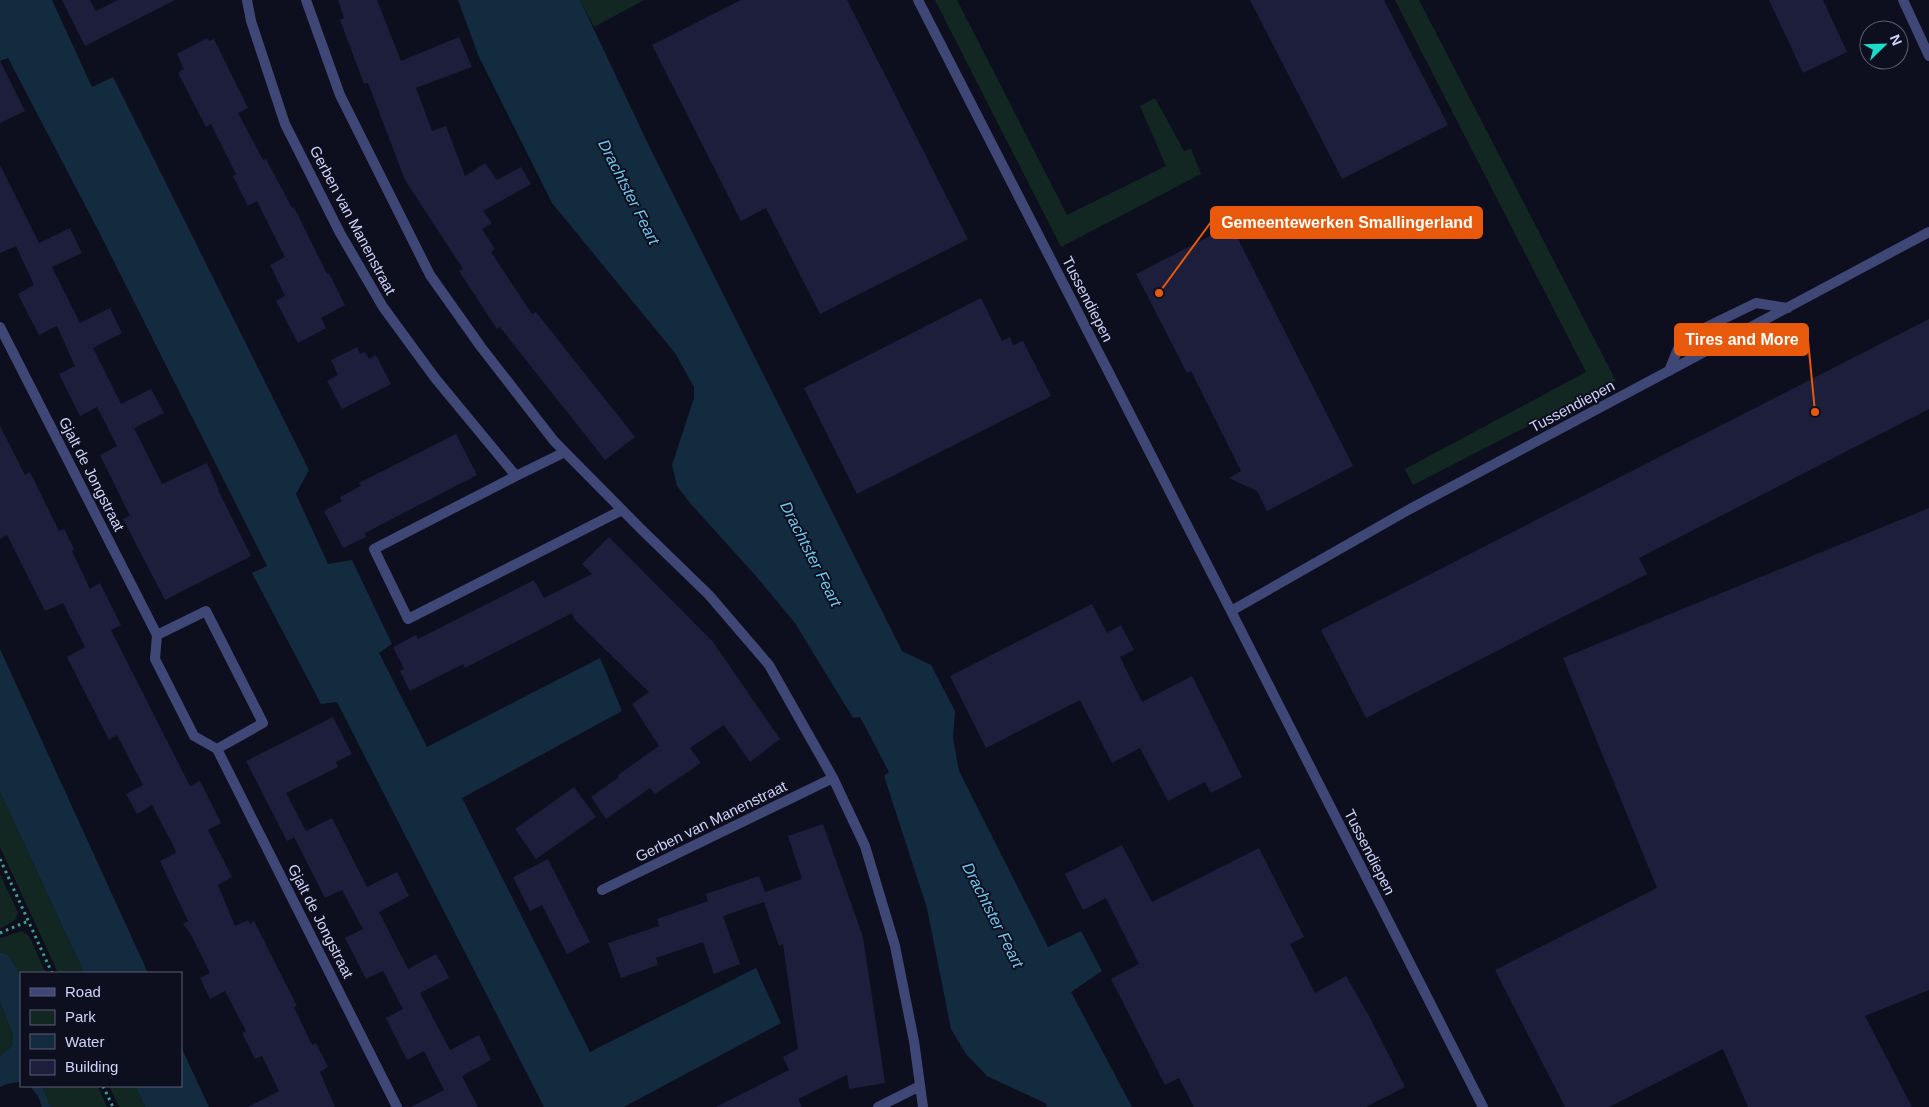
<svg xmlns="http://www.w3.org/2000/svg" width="1929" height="1107" viewBox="0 0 1929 1107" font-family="Helvetica,sans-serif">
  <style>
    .green { fill: #122722 }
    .water { fill: #122b3e }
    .building { fill: #1d1d3c }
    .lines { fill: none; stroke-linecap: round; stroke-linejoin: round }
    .path { stroke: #3ba38a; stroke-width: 3; stroke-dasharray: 2.5 4; stroke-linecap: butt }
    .service { stroke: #3f4777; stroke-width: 10 }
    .minor { stroke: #3f4777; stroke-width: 10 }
    .labels { text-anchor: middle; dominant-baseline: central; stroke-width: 4; stroke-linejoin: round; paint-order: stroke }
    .street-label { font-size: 15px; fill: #d0d3fa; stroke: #0e0f1e }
    .water-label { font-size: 16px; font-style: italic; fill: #6ac8ee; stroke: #0e0f1e }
    .leader { fill: none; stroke: #e8590c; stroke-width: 2 }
    .callout-dot { fill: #e8590c; stroke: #0e0f1e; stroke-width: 2 }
    .callout { fill: #e8590c; stroke: #e8590c; stroke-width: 2 }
    .callout-label { font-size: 16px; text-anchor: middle; font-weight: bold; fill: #fff }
  </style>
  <rect width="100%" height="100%" fill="#0e0f1e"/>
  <path class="green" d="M580,0H644L594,27Z
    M935,0H957L1067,215L1166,166L1140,106L1155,98L1184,151L1191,149L1201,174L1061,247Z
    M1395,0H1419L1616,381L1413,485L1405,469L1586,372Z
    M0,792L84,973H58L0,847Z
    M0,874L18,913L15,920L0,929Z
    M22,931L29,936L46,973H21V980L16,967L7,954L0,952V938Z
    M0,1002L13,1035V1045L0,1056Z
    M42,1086H98L107,1107H51Z
    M109,1086H135L145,1107H119Z"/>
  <path class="water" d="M0,0H52L92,87L113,77L309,470L296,494L328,564L352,560L392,644L379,653L427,747L600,658L622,711L462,798L590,1052L756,968L781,1023L624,1107H544L337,702L321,704L252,573L267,566L97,228L8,58L0,61Z
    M458,0H580L650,148L902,651L931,665L955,711L953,738L959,771L1048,947L1081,931L1102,971L1071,992L1132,1107H1047L1045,1103L987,1076L966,1054L951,1029L927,908L884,776L889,772L860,717L853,718L795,623L755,575L690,503L677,486L672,465L694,398V387L675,353L552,203L479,57Z
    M0,649L148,973H84L0,792Z
    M0,952L7,954L16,967L21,980V1082L7,1084L0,1087V1056L13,1045V1035L0,1002Z
    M181,1047L209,1107H145L135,1086H181Z
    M30,1086H42L51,1107H42L38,1096Z"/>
  <path class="building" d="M62,0H90L96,11L118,0H175L85,46Z
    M338,0H377L401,61L459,37L472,67L416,88L432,131L446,126L465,176L485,163L497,180L521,167L531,184L483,211L492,223L482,229L495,249L491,252L532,314L536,312L635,437L605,460L500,327L497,329L459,271L463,269L405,180L368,83L364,84L340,20L344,18Z
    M741,0H847L968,239L820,314L766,208L741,221L652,45Z
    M1250,0H1384L1448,125L1342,179Z
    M1769,0H1823L1847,52L1803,73Z
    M207,38L209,41L214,39L248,108L238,113L263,160L266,159L292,208L294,207L327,274L329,273L345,305L321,318L326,328L298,343L276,301L285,296L270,265L285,257L257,201L248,206L233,176L236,174L211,124L206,127L178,73L184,69L177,54Z
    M0,61L25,111L0,123Z
    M0,165L39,243L70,228L82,253L52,267L80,323L110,308L116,321L122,333L93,348L121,404L151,389L164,413L134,428L162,484L207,463L219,490H218L251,556L165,600L123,519L130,516L100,455L117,446L97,407L80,416L59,374L75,366L57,326L39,335L28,314L18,294L34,285L16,246L0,253Z
    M1231,225L1353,466L1267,511L1257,491L1229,478L1241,471L1191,371L1187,373L1136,274Z
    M981,298L1002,341L1010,337L1013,345L1023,341L1051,396L857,494L804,388Z
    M1929,319V409L1639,558L1647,574L1366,718L1321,630Z
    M357,347L360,354L365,352L369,359L376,355L391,384L342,409L327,381L338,375L331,360Z
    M0,426L25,475L30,472L59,531L64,529L74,549L72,551L90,589L100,583L121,625L111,630L190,786L200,781L221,823L208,830L232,877L218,885L235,926L248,920L250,924L254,921L297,1006L294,1007L312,1045L316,1043L328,1067L320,1072L335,1107H248L279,1091L262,1056L255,1059L242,1033L246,1031L225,991L210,999L200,978L210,973L190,933L183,924L188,921L160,861L176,853L173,845L152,805L137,814L126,794L143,785L117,735L109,740L67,657L85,647L63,603L45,611L7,535L0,539Z
    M456,434L477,475L365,533L366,537L343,548L324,511L342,501L340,497L361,486L359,483Z
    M1929,508V990L1865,1016L1912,1107H1748L1723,1049L1609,1107H1565L1495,970L1657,888L1563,658Z
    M609,537L713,642L780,739L750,762L724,725L690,748L701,763L655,794L650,788L606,819L591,797L619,777L618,775L659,746L632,704L649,692L575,620L572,613L465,668L463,664L410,691L400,671L404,669L393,647L416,635L418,639L534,580L544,598L592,574L582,564Z
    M1092,604L1107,633L1121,625L1134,650L1120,657L1142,702L1192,676L1242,777L1211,793L1205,782L1168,801L1140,748L1112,763L1080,700L986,748L950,676Z
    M333,717L352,754L336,762L338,767L286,793L306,831L287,841L246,761Z
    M574,787L596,817L536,859L515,829Z
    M332,818L367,887L397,872L409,896L379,912L408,969L436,954L443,966L449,978L420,993L450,1050L479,1035L491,1060L462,1076L478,1107H411L444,1090L424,1051L407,1060L386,1018L403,1009L383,971L366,979L345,938L363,929L342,890L325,898L294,837Z
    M823,824L863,937L885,1083L849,1089L847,1075L798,1099L802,1107H716L789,1070L783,1057L798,1049L783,944L779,946L764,902L723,916L740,964L714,974L703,942L656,958L658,965L621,978L608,943L659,926L657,919L708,901L706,894L759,876L765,892L802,879L788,836Z
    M1122,845L1152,902L1259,848L1304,937L1290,944L1315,993L1346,976L1369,1016L1405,1087L1366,1107H1194L1179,1078L1165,1085L1111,979L1139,964L1106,898L1083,910L1065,874Z
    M548,859L590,942L567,954L542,905L530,911L513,877Z"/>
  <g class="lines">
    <path class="path" d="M0,859L52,973
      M0,933L28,921
      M103,1086L113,1107"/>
    <path class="service" d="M1903,0L1929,56
      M1669,371L1682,339L1756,303L1788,308"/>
    <path class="minor" d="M247,0L251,21L285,124L340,233L383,307L435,378L516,476L374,549L408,619L622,510
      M306,0L340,95L430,275L481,347L554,441L641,529L709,595L769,665L833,778L865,846L895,946L914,1041L923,1107
      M918,0L1231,611L1483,1107
      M0,327L157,635L155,659L194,736L217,749L397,1107
      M516,476L565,452
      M1231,611L1410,509L1929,232
      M157,635L206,611L263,723L217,749
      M602,890L833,778
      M878,1107L920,1086"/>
  </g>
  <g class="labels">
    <g class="street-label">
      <text transform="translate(353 220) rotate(62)">Gerben van Manenstraat</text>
      <text transform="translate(1088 299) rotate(63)">Tussendiepen</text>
      <text transform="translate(1572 406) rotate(-28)">Tussendiepen</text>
      <text transform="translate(92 474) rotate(63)">Gjalt de Jongstraat</text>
      <text transform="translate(711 821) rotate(-26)">Gerben van Manenstraat</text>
      <text transform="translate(1370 852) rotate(63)">Tussendiepen</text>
      <text transform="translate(321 921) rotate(63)">Gjalt de Jongstraat</text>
    </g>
    <g class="water-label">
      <text transform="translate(629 192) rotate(63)">Drachtster Feart</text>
      <text transform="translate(811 554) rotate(63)">Drachtster Feart</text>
      <text transform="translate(993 915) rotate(63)">Drachtster Feart</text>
    </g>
  </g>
  <path class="leader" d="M1159 293L1211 222M1815 412L1808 340"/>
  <g class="callout-dot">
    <circle cx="1159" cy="293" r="5"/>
    <circle cx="1815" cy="412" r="5"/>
  </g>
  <g class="callout">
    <rect x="1211" y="207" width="271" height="31" rx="5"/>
    <rect x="1675" y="324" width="133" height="31" rx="5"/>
  </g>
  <g class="callout-label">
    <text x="1347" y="228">Gemeentewerken Smallingerland</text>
    <text x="1742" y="345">Tires and More</text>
  </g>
  <rect x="20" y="972" width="162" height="115" fill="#0e0f1e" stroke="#5c5d76"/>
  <rect x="30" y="988" width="25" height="8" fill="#3f4777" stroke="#5c5d76"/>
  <text x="65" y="997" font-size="15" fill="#d0d3fa">Road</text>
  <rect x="30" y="1010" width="25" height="15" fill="#122722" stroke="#5c5d76"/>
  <text x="65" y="1022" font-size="15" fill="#d0d3fa">Park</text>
  <rect x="30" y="1034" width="25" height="15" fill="#122b3e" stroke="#5c5d76"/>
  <text x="65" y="1047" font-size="15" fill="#d0d3fa">Water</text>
  <rect x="30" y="1060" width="25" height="15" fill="#1d1d3c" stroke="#5c5d76"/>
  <text x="65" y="1072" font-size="15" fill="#d0d3fa">Building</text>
  <g transform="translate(1884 45) rotate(67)"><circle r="24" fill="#0e0f1e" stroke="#5c5d76"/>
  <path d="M0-4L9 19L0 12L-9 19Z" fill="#1adccd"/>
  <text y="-8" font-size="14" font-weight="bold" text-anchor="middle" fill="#d0d3fa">N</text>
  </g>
</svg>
